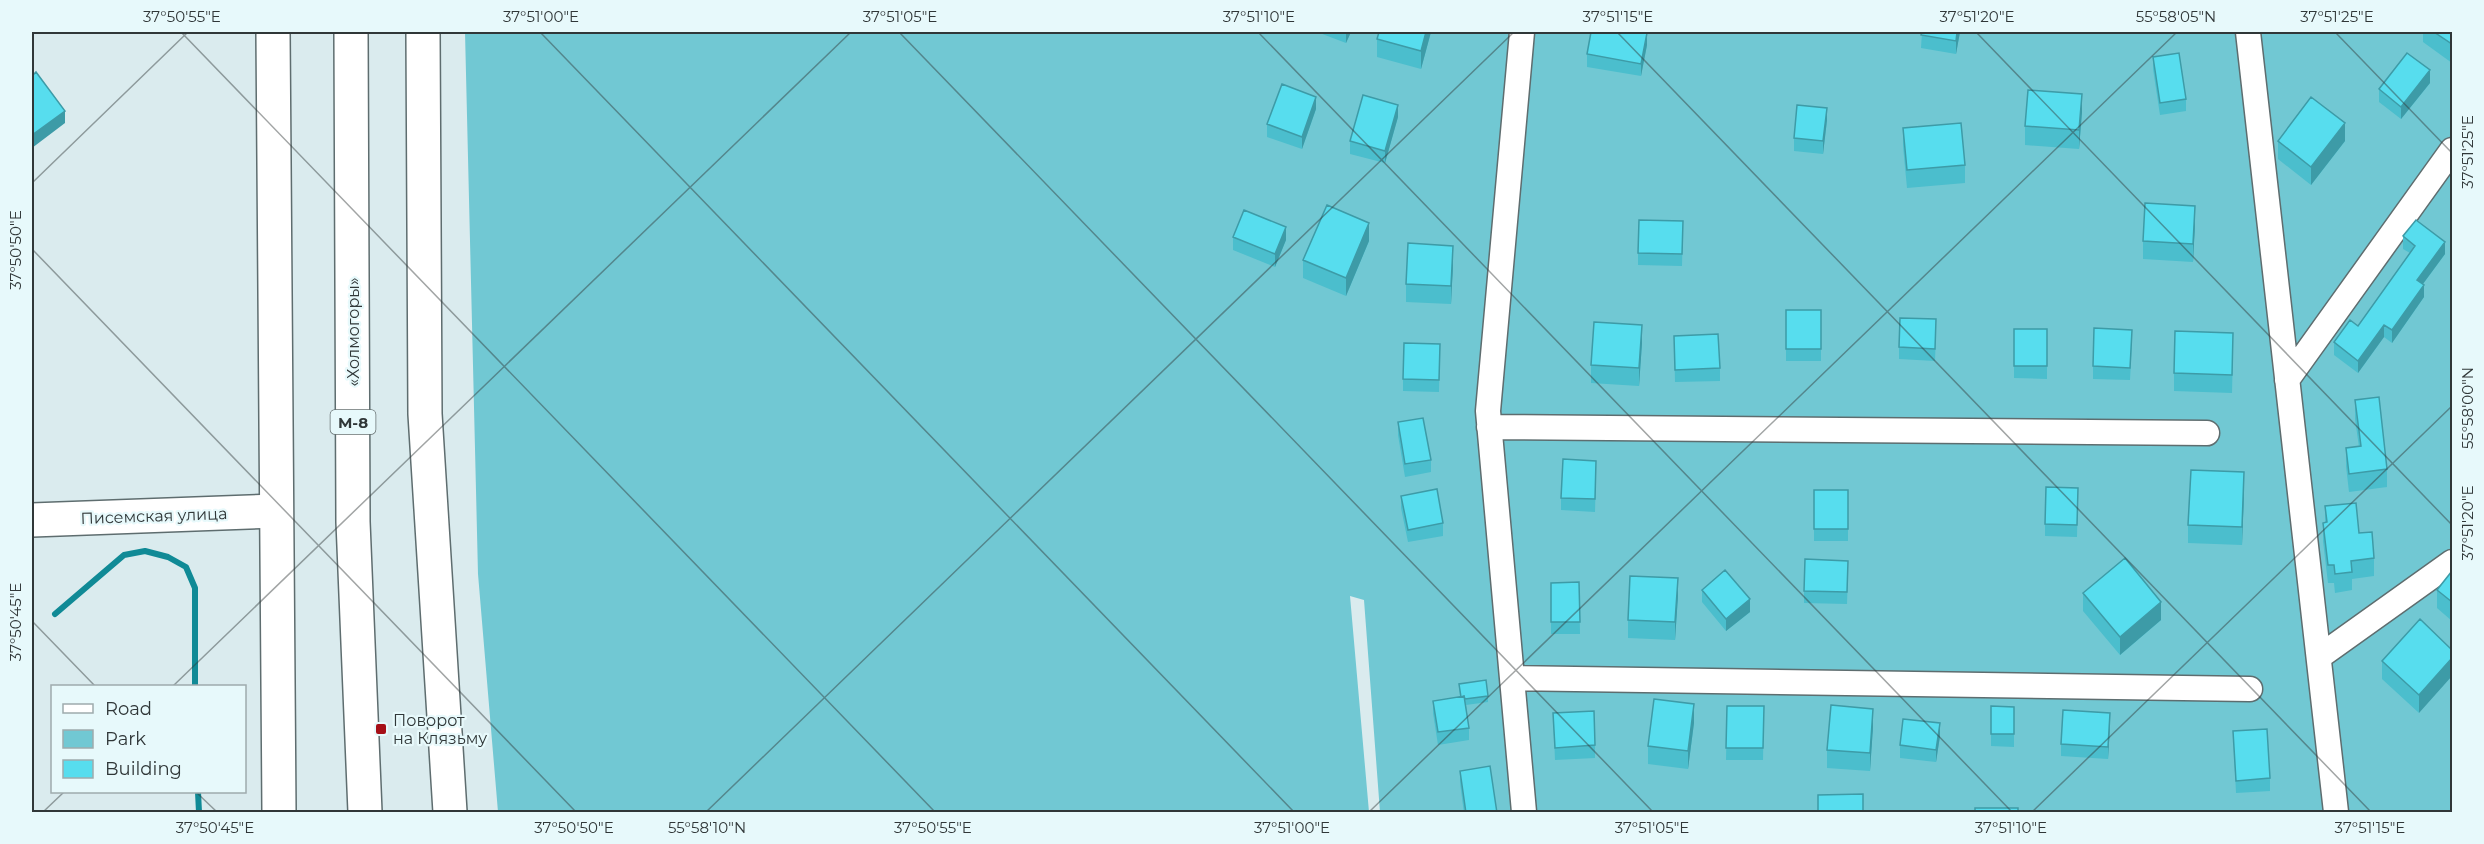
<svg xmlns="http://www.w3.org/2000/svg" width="2484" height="844" viewBox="0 0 2484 844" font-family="Montserrat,sans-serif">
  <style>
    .green { fill: #71c8d3 }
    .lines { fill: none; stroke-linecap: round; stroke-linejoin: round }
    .stream { stroke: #108a96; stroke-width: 6 }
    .street-casing { stroke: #5e6d6f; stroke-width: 27 }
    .secondary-casing { stroke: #5e6d6f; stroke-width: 36 }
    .highway-casing { stroke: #5e6d6f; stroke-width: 36 }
    .street { stroke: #fff; stroke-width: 24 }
    .secondary { stroke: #fff; stroke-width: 33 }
    .highway { stroke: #fff; stroke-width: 33 }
    .wall { fill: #4bbecd }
    .shaded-wall { fill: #3d9ba7 }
    .building { fill: #57ddee; stroke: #3d9ba7; stroke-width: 1.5 }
    .ticks { fill: none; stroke: #303738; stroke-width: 1.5; stroke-opacity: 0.45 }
    .poi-dot { fill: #a60f17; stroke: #e7f9fb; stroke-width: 2 }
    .labels { text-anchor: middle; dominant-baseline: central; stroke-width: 4.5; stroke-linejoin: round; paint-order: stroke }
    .shield { fill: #e7f9fb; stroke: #677172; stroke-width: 1.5 }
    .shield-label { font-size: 15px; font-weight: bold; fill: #303738 }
    .street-label { font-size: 16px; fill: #303738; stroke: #e7f9fb }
    .poi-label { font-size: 16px; fill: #303738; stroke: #e7f9fb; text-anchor: start }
    .neatline { fill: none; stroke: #303738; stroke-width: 2 }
    .ticks-label { font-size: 15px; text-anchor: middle; fill: #303738 }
  </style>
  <rect width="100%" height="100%" fill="#daebee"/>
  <path class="green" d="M465,32H2452V812H1380L1364,600L1350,596L1369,812H498L478,574Z"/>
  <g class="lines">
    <path class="stream" d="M55,614L124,555L145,551L168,557L186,567L195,588V686
      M198,792L199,812"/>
    <defs>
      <path id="street" d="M1522,32L1488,411L1524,812
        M2248,32L2336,812
        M2287,380L2452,150
        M1489,427L2207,433
        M2319,657L2452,562
        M1512,678L2250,689"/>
      <path id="secondary" d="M423,32L425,414L450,812
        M32,520L276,511"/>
      <path id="highway" d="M273,32L279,812
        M351,32L353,522L365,812"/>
    </defs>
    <use href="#street" class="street-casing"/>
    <use href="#secondary" class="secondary-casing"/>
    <use href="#highway" class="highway-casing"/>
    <use href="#street" class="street"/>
    <use href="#secondary" class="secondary"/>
    <use href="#highway" class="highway"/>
  </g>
  <path class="wall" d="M1317,32H1351L1346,43Z
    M1379,32H1431L1421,69L1377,57V39Z
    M1922,32H1960L1956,54L1921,48Z
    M2423,32H2452V63L2423,42Z
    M1647,45L1641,76L1587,67V54Z
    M2153,57L2186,99V111L2160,115L2153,69Z
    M2430,83L2401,119L2379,102V89Z
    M1316,109L1302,149L1267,137V124Z
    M2082,112L2079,149L2025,145V126Z
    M1398,117L1385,163L1350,154V141Z
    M1827,120L1823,154L1794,151V138Z
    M1903,128L1965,165V183L1907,188L1903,146Z
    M2278,141H2345L2311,185L2278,159Z
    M1683,221L1682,266L1638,265V253Z
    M2195,224L2193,262L2143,259V241Z
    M2403,236L2445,254L2423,284L2424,297L2392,343L2384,337L2358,373L2334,355V342L2358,326L2410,253L2403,249Z
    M1233,237L1286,240L1275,267L1233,250Z
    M1369,241L1346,296L1303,278V260Z
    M1453,264L1451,304L1406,302V284Z
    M1786,310H1821V361H1786Z
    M2014,329H2047V379L2014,378Z
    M1936,332L1935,361L1899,359V347Z
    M1674,336L1720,368V381L1675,382Z
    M2132,342L2130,380L2093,379V366Z
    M1642,343L1639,386L1591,383V365Z
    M1440,344L1439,392L1403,391V379Z
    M2233,351L2232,393L2174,391V373Z
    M2355,400L2387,469V487L2349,492L2346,466V448L2359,447L2355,419Z
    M1398,422L1431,460V472L1405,477L1398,435Z
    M1596,473L1595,512L1561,510V498Z
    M2078,488L2077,537L2045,536V524Z
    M1814,490H1848V541H1814Z
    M2244,490L2242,545L2188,543V525Z
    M1401,496L1443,523V536L1408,542L1401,508Z
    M2325,506L2359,533L2374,558V576L2352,579V590L2335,593L2334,583H2328L2323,541V523H2325Z
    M2452,571V621L2437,608V590Z
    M1848,573L1847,604L1804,603V591Z
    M1579,582L1580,634H1551V583Z
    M1702,590L1750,612L1726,631L1702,602Z
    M2083,593L2161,620L2120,655L2083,611Z
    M1678,596L1675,640L1628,638V620Z
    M2420,619L2419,713L2382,679V661Z
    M1459,684L1488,696V702L1466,705L1469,728V740L1438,745L1433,713V701L1460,697Z
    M1727,706H1764L1763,760H1726Z
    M1991,706L2014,707V747L1991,746Z
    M1553,713L1595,745V758L1555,760Z
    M1694,723L1688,769L1648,764V746Z
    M2110,725L2108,759L2061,756V744Z
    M1873,727L1870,771L1827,768V750Z
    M2233,731L2270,778V791L2236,793Z
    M1940,736L1936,762L1900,758V745Z
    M1460,771L1497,813H1464L1460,783Z"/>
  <path class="shaded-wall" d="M1346,32H1351L1346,43Z
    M1426,32H1431L1421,69V51Z
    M1957,32H1960L1956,54V41Z
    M1647,33V45L1641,76V64Z
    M2430,70V83L2401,119V107Z
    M2082,94V112L2079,149V130Z
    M1316,97V109L1302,149V137Z
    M1398,105V117L1385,163V151Z
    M1827,108V120L1823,154V141Z
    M65,111V123L32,148V135Z
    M2345,123V141L2311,185V167Z
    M2195,206V224L2193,262V244Z
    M1369,223V241L1346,296V278Z
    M1286,227V240L1275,267V254Z
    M2445,242V254L2417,292V280Z
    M1453,246V264L1451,304V286Z
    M2424,285V297L2392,343V330Z
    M1642,325V343L1639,386V368Z
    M2384,325V337L2358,373V361Z
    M2244,472V490L2242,545V527Z
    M1678,578V596L1675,640V622Z
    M1750,599V612L1726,631V619Z
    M2161,602V620L2120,655V637Z
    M2452,658V676L2419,713V695Z
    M1694,704V723L1688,769V751Z
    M1873,709V727L1870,771V753Z
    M2110,713V725L2108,759V747Z
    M1940,723V736L1936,762V750Z"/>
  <path class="building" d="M1379,32H1426L1421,51L1377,39Z
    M1591,32H1639L1647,33L1641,64L1587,54Z
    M1922,32H1957L1956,41L1921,35Z
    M2434,32H2452V44Z
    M2179,53L2186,99L2160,103L2153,57Z
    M2407,53L2430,70L2401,107L2379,89Z
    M36,72L65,111L32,135V76Z
    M1282,84L1316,97L1302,137L1267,124Z
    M2028,90L2082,94L2079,130L2025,126Z
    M1363,95L1398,105L1385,151L1350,141Z
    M2311,97L2345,123L2311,167L2278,141Z
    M1797,105L1827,108L1823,141L1794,138Z
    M1961,123L1965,165L1907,170L1903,128Z
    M2145,203L2195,206L2193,244L2143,241Z
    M1327,205L1369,223L1346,278L1303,260Z
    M1244,210L1286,227L1275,254L1233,237Z
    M1639,220L1683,221L1682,254L1638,253Z
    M2416,220L2445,242L2417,280L2424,285L2392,330L2384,325L2358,361L2334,342L2350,320L2358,326L2415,246L2403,236Z
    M1408,243L1453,246L1451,286L1406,284Z
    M1786,310H1821V349H1786Z
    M1900,318L1936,319L1935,349L1899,347Z
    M1594,322L1642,325L1639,368L1591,365Z
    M2094,328L2132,330L2130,368L2093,366Z
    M2014,329H2047V366H2014Z
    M2175,331L2233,333L2232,375L2174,373Z
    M1718,334L1720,368L1675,370L1674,336Z
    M1404,343L1440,344L1439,380L1403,379Z
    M2379,397L2387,469L2349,474L2346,448L2361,446L2355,400Z
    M1423,418L1431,460L1405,464L1398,422Z
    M1563,459L1596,461L1595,499L1561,498Z
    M2191,470L2244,472L2242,527L2188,525Z
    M2046,487L2078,488L2077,525L2045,524Z
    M1437,489L1443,523L1408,530L1401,496Z
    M1814,490H1848V529H1814Z
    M2356,503L2359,533L2372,532L2374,558L2351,561L2352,572L2335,574L2334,565H2328L2323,523L2327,522L2325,506Z
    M2125,558L2161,602L2120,637L2083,593Z
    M1805,559L1848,561L1847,592L1804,591Z
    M1725,570L1750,599L1726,619L1702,590Z
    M2452,571V602L2437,590Z
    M1630,576L1678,578L1675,622L1628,620Z
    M1579,582L1580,622H1551V583Z
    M2420,619L2452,650V658L2419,695L2382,661Z
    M1486,680L1488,696L1465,699L1464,696L1461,697L1459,684Z
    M1464,696L1469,728L1438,732L1433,701Z
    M1654,699L1694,704L1688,751L1648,746Z
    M1831,705L1873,709L1870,753L1827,750Z
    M1727,706H1764L1763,748H1726Z
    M1991,706L2014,707V734H1991Z
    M2063,710L2110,713L2108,747L2061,744Z
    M1594,711L1595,745L1555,748L1553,713Z
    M1903,719L1940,723L1936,750L1900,745Z
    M2267,729L2270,778L2236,781L2233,731Z
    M1490,766L1497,813H1466L1460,771Z
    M1863,794V813H1818V795Z
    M1975,808H2018V813H1975Z"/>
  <path class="ticks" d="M181,32L935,812M540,32L1294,812M899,32L1653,812M1258,32L2012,812M1617,32L2371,812M1976,32L2452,525M2335,32L2452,153M32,183L188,32M32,249L576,812M32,621L95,686M173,686L851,32M196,792L217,812M43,812L64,792M706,812L1514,32M1369,812L2177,32M2032,812L2452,406"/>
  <rect class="poi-dot" x="375" y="723" width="12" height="12" rx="3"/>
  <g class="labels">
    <rect class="shield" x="330.5" y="410" width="45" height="24" rx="4.5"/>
    <g class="shield-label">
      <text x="353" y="422">М-8</text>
    </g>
    <g class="street-label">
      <text transform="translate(353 332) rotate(-90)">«Холмогоры»</text>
      <text transform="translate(154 516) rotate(-2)">Писемская улица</text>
    </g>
    <g class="poi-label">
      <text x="393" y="720">Поворот<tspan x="393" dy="18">на Клязьму</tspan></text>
    </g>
  </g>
  <rect width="2484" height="844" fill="none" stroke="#e7f9fb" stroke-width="66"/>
  <rect x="51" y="685" width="195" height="108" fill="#e7f9fb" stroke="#9eabad" stroke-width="1.5"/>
  <rect x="63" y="704" width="30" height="9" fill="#ffffff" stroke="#9eabad" stroke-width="1.5"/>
  <text x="105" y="715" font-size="18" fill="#303738">Road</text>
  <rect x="63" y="730" width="30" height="18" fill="#71c8d3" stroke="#9eabad" stroke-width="1.5"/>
  <text x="105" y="745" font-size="18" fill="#303738">Park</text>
  <rect x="63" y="760" width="30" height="18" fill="#57ddee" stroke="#9eabad" stroke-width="1.5"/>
  <text x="105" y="775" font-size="18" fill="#303738">Building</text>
  <rect x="33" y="33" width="2418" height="778" class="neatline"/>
  <g class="ticks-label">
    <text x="182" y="22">37°50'55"E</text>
    <text x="541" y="22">37°51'00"E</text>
    <text x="900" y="22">37°51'05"E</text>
    <text x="1259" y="22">37°51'10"E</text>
    <text x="1618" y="22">37°51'15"E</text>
    <text x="1977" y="22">37°51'20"E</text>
    <text x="2176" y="22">55°58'05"N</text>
    <text x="2337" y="22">37°51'25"E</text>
    <text transform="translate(2468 152) rotate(-90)" y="5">37°51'25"E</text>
    <text transform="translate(16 250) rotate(-90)" y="5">37°50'50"E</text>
    <text transform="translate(2468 408) rotate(-90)" y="5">55°58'00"N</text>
    <text transform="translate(2468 523) rotate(-90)" y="5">37°51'20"E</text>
    <text transform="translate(16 622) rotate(-90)" y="5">37°50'45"E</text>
    <text x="215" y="833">37°50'45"E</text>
    <text x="574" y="833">37°50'50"E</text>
    <text x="707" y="833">55°58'10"N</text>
    <text x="933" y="833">37°50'55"E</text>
    <text x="1292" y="833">37°51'00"E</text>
    <text x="1652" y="833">37°51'05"E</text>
    <text x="2011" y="833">37°51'10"E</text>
    <text x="2370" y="833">37°51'15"E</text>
  </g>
</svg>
